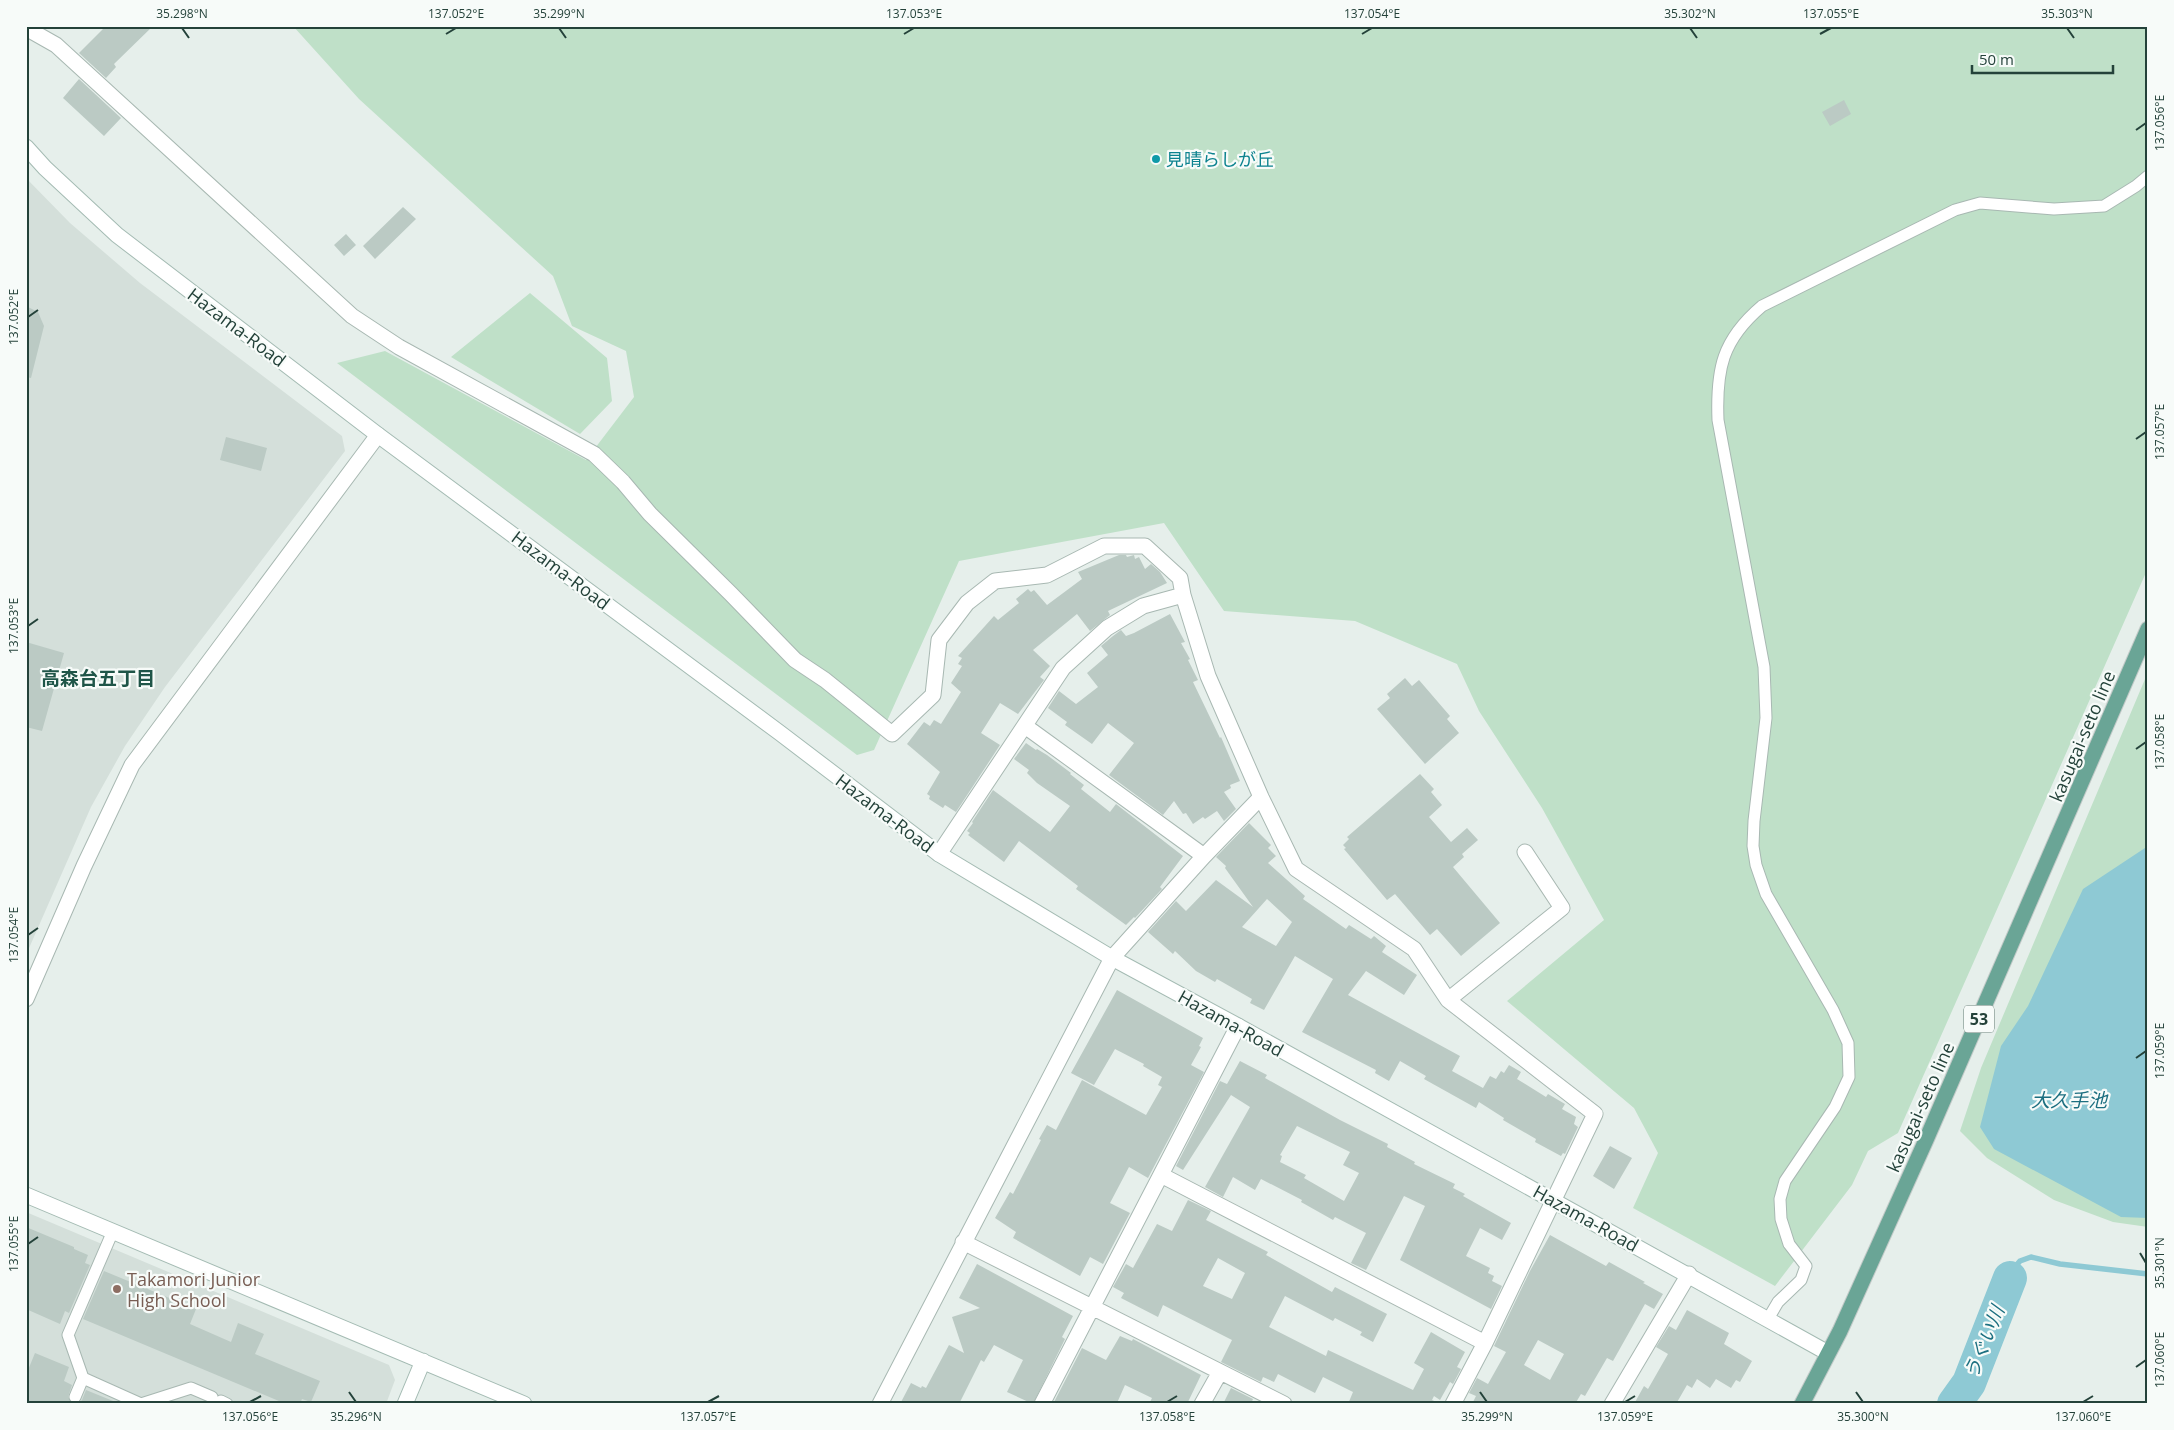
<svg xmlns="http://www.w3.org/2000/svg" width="2174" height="1430" viewBox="0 0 2174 1430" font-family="'Open Sans','Noto Sans JP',sans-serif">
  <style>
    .built { fill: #d4dfda }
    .green { fill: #bfe0c8 }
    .water { fill: #8ec9d4 }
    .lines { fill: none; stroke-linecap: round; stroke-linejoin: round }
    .stream { stroke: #8ec9d4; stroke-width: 5.5 }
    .river { stroke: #8ec9d4; stroke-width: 34 }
    .building { fill: #bbcac4; fill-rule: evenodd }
    .lane-casing { stroke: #a8b8b2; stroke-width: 13 }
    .street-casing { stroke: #a8b8b2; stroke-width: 17 }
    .secondary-casing { stroke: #a4bbb3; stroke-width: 17 }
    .primary-casing { stroke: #c2cac8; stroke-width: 17 }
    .lane { stroke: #fff; stroke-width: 11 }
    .street { stroke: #fff; stroke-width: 15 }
    .secondary { stroke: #fff; stroke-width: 15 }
    .primary { stroke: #6aa596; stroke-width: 15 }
    .ticks { fill: none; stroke: #24423a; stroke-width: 2 }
    .culture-dot { fill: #0f9aa8; stroke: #f7fbf9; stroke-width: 2 }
    .education-dot { fill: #8d6e63; stroke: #f7fbf9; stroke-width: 2 }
    .labels { text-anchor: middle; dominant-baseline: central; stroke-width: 4.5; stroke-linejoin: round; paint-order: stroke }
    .shield { fill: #f7fbf9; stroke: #637a73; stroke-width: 1 }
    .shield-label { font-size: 16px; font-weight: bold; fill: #24423a }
    .culture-label { font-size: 18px; fill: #0d838f; stroke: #f7fbf9; text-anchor: start }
    .street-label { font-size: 18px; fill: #24423a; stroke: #f7fbf9 }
    .education-label { font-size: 18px; fill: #785e54; stroke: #f7fbf9; text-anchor: start }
    .neighbourhood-label { font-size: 19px; font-weight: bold; fill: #1f5548; stroke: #f7fbf9 }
    .water-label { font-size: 19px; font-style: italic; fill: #1c6f80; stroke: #f7fbf9 }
    .neatline { fill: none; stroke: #24423a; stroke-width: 2 }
    .ticks-label { font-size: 12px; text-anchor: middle; fill: #24423a }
  </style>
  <rect width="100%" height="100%" fill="#e6efeb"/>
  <path class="built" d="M26,178L70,223L140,283L342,436L345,451L165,687L125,746L91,807L26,955Z
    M26,1212L389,1365L395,1380L386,1404H26Z"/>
  <path class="green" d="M293,26H2148V568L1898,1133L1868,1151L1852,1185L1775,1286L1633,1208L1658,1153L1634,1108L1507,1001L1604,920L1542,808L1479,711L1457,664L1355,621L1224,611L1164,523L959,561L874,750L857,755L337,363L385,351L586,460L634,397L626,351L572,326L553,276L359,99Z
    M530,293L607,358L612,401L580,434L451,357Z
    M2148,672V1227L2113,1222L2054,1200L1987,1158L1960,1131L1981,1068Z"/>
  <path class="water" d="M2148,846V1218L2121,1217L1994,1149L1980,1127L2001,1046L2028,1006L2083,889Z"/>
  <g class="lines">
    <path class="stream" d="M2010,1278L2014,1268L2020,1261L2031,1257L2060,1264L2148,1274"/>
    <path class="river" d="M1954,1404L1969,1383L2010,1278"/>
  </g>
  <path class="building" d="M106,26H153L114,64L116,67L106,78L79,53Z
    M79,79L121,118L104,136L63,98Z
    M1844,100L1851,114L1830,126L1822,112Z
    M403,207L416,219L375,259L363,246Z
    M346,234L356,245L344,256L334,245Z
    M26,306L38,312L44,326L31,378L26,377Z
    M226,437L267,448L261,471L220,460Z
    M1119,555H1126L1127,557L1134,555L1135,559L1139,557L1145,569L1151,564L1160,572L1167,583L1108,611L1110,615L1090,631L1077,614L1033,650L1050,666L1040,677L1044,680L1018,714L1000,703L981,733L1000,745L956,812L945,805L943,808L929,799L930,796L927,794L940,772L907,744L924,722L930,726L934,720L941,724L961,692L951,683L962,666L958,664L962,658L958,656L994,616L998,620L1019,603L1016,599L1028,589L1031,592L1034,590L1047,605L1082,579L1078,572Z
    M1170,614L1185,642L1181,643L1190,659L1188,660L1198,680L1193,682L1220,738L1221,737L1240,781L1230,785L1231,788L1224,792L1236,809L1224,821L1217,811L1205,819L1203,817L1193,824L1186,813L1183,814L1174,801L1163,815L1109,775L1134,743L1108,723L1092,744L1065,725L1067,722L1048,708L1059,691L1076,704L1098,687L1087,673L1108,655L1101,646L1113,636L1121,630L1126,636L1134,633Z
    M26,642L64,653L42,731L26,727Z
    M1405,678L1412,686L1419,680L1450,716L1447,719L1459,733L1425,764L1377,709L1390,698L1387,694Z
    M1026,743L1036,750L1037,749L1047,755L1071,773L1070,774L1084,785L1081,789L1110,812L1116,804L1183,856L1160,887L1162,889L1135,918L1134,917L1126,925L1076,889L1078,886L1019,841L1004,862L968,835L970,833L967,831L973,823L972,822L993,790L1050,832L1070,806L1037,783L1027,773L1029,770L1014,759Z
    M1420,774L1434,789L1431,792L1442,805L1429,817L1451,842L1467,828L1478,840L1462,854L1464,857L1453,867L1500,923L1461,956L1437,929L1430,935L1395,894L1387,900L1344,849L1346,848L1343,845L1349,839L1347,837Z
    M1249,823L1271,845L1268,848L1276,856L1268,863L1305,896L1303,899L1346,929L1349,925L1371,939L1374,936L1386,946L1382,952L1417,975L1404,995L1366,971L1348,995L1460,1056L1452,1071L1483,1088L1490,1076L1496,1079L1501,1071L1504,1073L1509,1065L1521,1072L1517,1079L1546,1097L1548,1094L1565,1104L1562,1109L1576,1117L1574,1124L1578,1127L1565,1154L1563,1153L1561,1156L1535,1142L1536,1139L1503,1120L1504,1118L1479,1102L1476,1108L1424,1079L1426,1076L1400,1061L1389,1081L1375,1073L1376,1070L1302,1032L1333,979L1295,956L1264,1010L1250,1003L1252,999L1217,979L1215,982L1196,971L1175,951L1173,954L1148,932L1176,901L1186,911L1216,880L1253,907L1225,868L1226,866L1216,857ZM1267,899L1292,922L1276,946L1242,927Z
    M1117,990L1203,1038L1199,1046L1201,1047L1191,1065L1204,1072L1148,1178L1129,1167L1110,1203L1130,1213L1103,1264L1090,1257L1080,1276L1013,1238L1016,1232L995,1218L1010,1192L1013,1194L1041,1140L1039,1139L1047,1125L1056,1130L1082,1080L1146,1115L1162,1087L1158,1085L1162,1077L1143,1066L1144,1064L1115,1049L1094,1085L1071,1073Z
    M1240,1061L1267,1075L1265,1078L1340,1120L1388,1144L1387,1147L1415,1162L1414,1164L1455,1184L1453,1188L1465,1194L1463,1196L1511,1223L1502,1240L1480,1228L1466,1256L1490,1268L1488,1273L1494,1276L1492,1281L1502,1286L1491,1309L1400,1260L1425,1206L1404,1196L1366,1270L1351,1263L1366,1233L1335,1217L1333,1220L1301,1202L1302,1200L1261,1179L1255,1190L1233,1177L1223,1197L1205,1187L1250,1107L1231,1095L1183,1170L1176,1166L1220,1081L1227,1084ZM1297,1126L1350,1152L1343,1165L1359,1173L1344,1201L1304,1178L1306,1175L1280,1162L1282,1156L1280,1155Z
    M1610,1146L1632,1158L1614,1189L1593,1176Z
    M1188,1200L1211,1211L1206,1220L1268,1252L1266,1255L1332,1292L1335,1287L1387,1314L1373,1342L1360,1335L1362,1332L1335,1318L1333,1321L1285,1296L1269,1327L1326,1356L1328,1350L1413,1390L1424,1369L1414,1363L1431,1332L1465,1352L1457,1367L1461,1369L1453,1384L1450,1382L1440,1400L1434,1396L1432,1400L1441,1404H1348L1353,1392L1323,1377L1315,1393L1278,1374L1274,1382L1263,1377L1261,1382L1221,1362L1232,1340L1163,1305L1158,1317L1121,1298L1124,1293L1113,1287L1126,1264L1133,1268L1157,1224L1172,1231ZM1218,1258L1245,1273L1232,1299L1203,1286Z
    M26,1227L74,1247V1249L88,1255L85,1263L90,1265L69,1313L65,1311L60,1324L26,1309Z
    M1550,1235L1606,1266L1609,1262L1645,1282L1643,1283L1663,1294L1654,1309L1645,1304L1613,1361L1607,1358L1585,1396L1581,1394L1575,1404H1472L1476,1396L1469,1393L1477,1378L1488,1384L1506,1352L1494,1346L1530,1271ZM1538,1340L1564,1354L1550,1380L1524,1365Z
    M977,1264L1073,1316L1062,1337L1065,1339L1033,1404L1007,1392L1023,1360L994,1345L984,1362L981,1360L959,1404H900L911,1383L921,1388L922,1386L926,1388L949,1345L964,1353L952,1317L980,1308L959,1298Z
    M104,1271L196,1309L190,1324L231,1342L238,1323L264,1334L255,1354L320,1381L311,1402L302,1399L300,1404H286L83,1319Z
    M1687,1310L1729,1333L1724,1344L1752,1361L1740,1382L1736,1380L1731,1388L1716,1379L1710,1388L1697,1379L1692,1388L1687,1385L1676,1404H1634L1644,1386L1648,1389L1668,1354L1656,1347L1669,1326L1676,1330Z
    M1120,1336L1132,1341L1133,1339L1201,1375L1187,1404H1149L1152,1398L1125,1385L1117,1403L1113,1401V1404H1053L1082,1348L1106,1360Z
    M35,1353L69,1367L64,1381L72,1385L68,1397L72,1404H26V1375Z
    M1231,1388L1253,1399L1251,1404H1223Z
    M86,1390L118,1403V1404H78L82,1400Z"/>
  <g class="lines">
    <defs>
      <path id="lane" d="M1768,1319L1778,1302L1801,1280L1806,1266L1789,1244L1781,1219L1780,1199L1785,1181L1835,1107L1849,1077L1848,1043L1833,1010L1766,894L1756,865L1753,846L1754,821L1766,718L1764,667L1718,420C1716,369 1722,340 1762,306L1955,210L1980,203L2054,209L2104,206L2136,186L2148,176
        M83,1378L141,1404L191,1388L212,1397
        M75,1397L83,1378L68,1335L113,1231
        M221,1401L227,1404"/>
      <path id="street" d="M26,28L56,45L352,316L399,347L594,454L623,482L650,514L731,594L795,660L825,680L892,734L933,695L939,640L967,603L995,581L1047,575L1104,546H1145L1180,578L1183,595L1208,676L1261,797L1296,869L1414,949L1448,1000L1595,1114L1485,1343L1453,1404
        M1025,726L1204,856
        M939,854L1063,668L1107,628L1143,606L1183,595
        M26,999L84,866L132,765L378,435
        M1448,1000L1562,908L1525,852
        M1161,1175L1485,1343
        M963,1242L1284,1404
        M880,1404L1112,958L1204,856L1261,797
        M1042,1404L1238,1026
        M1202,1404L1220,1372
        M1612,1404L1689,1274"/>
      <path id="secondary" d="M26,147L45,168L117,235L378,435L780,733L939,854L1112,958L1238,1026L1828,1353
        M26,1195L524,1404
        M405,1404L423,1361"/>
      <path id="primary" d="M1802,1404L1840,1331L1926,1140L2148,629"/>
    </defs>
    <use href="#lane" class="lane-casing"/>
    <use href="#street" class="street-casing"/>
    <use href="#secondary" class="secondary-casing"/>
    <use href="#primary" class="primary-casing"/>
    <use href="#lane" class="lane"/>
    <use href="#street" class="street"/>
    <use href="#secondary" class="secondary"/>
    <use href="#primary" class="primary"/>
  </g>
  <path class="ticks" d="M182,28L189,38M559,28L566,38M1690,28L1697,38M2067,28L2074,38M446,34L456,28M904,34L914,28M1362,34L1372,28M1820,34L1831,28M2136,130L2146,123M28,317L38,310M2136,439L2146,432M28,626L38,619M2136,749L2146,742M28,935L38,928M2136,1058L2146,1051M28,1244L38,1237M2140,1253L2146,1263M2136,1367L2146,1360M349,1392L356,1402M1480,1392L1487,1402M1856,1392L1863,1402M250,1402L261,1396M708,1402L719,1396M1167,1402L1177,1396M1625,1402L1635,1396M2083,1402L2093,1396"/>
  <circle class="culture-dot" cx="1156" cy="159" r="5"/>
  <circle class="education-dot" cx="117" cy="1289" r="5"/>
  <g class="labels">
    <rect class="shield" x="1964" y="1005.5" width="30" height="27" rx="4"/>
    <g class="shield-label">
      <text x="1979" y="1019">53</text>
    </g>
    <g class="culture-label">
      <text x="1166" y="159">見晴らしが丘</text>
    </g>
    <g class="street-label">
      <text transform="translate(237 327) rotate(37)">Hazama-Road</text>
      <text transform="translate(561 570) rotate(37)">Hazama-Road</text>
      <text transform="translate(2082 736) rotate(-67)">kasugai-seto line</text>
      <text transform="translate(885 813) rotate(37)">Hazama-Road</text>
      <text transform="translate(1231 1023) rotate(29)">Hazama-Road</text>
      <text transform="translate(1920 1107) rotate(-66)">kasugai-seto line</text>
      <text transform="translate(1586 1218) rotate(29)">Hazama-Road</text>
    </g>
    <g class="education-label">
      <text x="127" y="1279">Takamori Junior<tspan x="127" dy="21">High School</tspan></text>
    </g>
    <g class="neighbourhood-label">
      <text x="98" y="678">高森台五丁目</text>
    </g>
    <g class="water-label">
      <text x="2069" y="1100">大久手池</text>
      <text transform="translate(1984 1342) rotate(-68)">うぐい川</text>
    </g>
  </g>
  <rect width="2174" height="1430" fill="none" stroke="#f7fbf9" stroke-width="55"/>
  <path d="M1972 65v8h141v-8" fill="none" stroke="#24423a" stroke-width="2.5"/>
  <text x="1979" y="65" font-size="15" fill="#24423a" stroke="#f7fbf9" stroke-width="4" paint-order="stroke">50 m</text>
  <rect x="28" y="28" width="2118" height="1374" class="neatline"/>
  <g class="ticks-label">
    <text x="182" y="18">35.298°N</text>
    <text x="456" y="18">137.052°E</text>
    <text x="559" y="18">35.299°N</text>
    <text x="914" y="18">137.053°E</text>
    <text x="1372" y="18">137.054°E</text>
    <text x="1690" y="18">35.302°N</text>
    <text x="1831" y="18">137.055°E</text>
    <text x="2067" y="18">35.303°N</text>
    <text transform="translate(2160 123) rotate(-90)" y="4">137.056°E</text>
    <text transform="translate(14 317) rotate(-90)" y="4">137.052°E</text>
    <text transform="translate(2160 432) rotate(-90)" y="4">137.057°E</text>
    <text transform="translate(14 626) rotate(-90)" y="4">137.053°E</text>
    <text transform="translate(2160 742) rotate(-90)" y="4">137.058°E</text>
    <text transform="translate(14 935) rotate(-90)" y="4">137.054°E</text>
    <text transform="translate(2160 1051) rotate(-90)" y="4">137.059°E</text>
    <text transform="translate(14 1244) rotate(-90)" y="4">137.055°E</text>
    <text transform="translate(2160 1263) rotate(-90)" y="4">35.301°N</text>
    <text transform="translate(2160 1360) rotate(-90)" y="4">137.060°E</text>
    <text x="250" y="1421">137.056°E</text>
    <text x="356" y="1421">35.296°N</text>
    <text x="708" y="1421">137.057°E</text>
    <text x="1167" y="1421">137.058°E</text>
    <text x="1487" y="1421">35.299°N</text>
    <text x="1625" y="1421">137.059°E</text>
    <text x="1863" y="1421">35.300°N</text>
    <text x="2083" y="1421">137.060°E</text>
  </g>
</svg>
